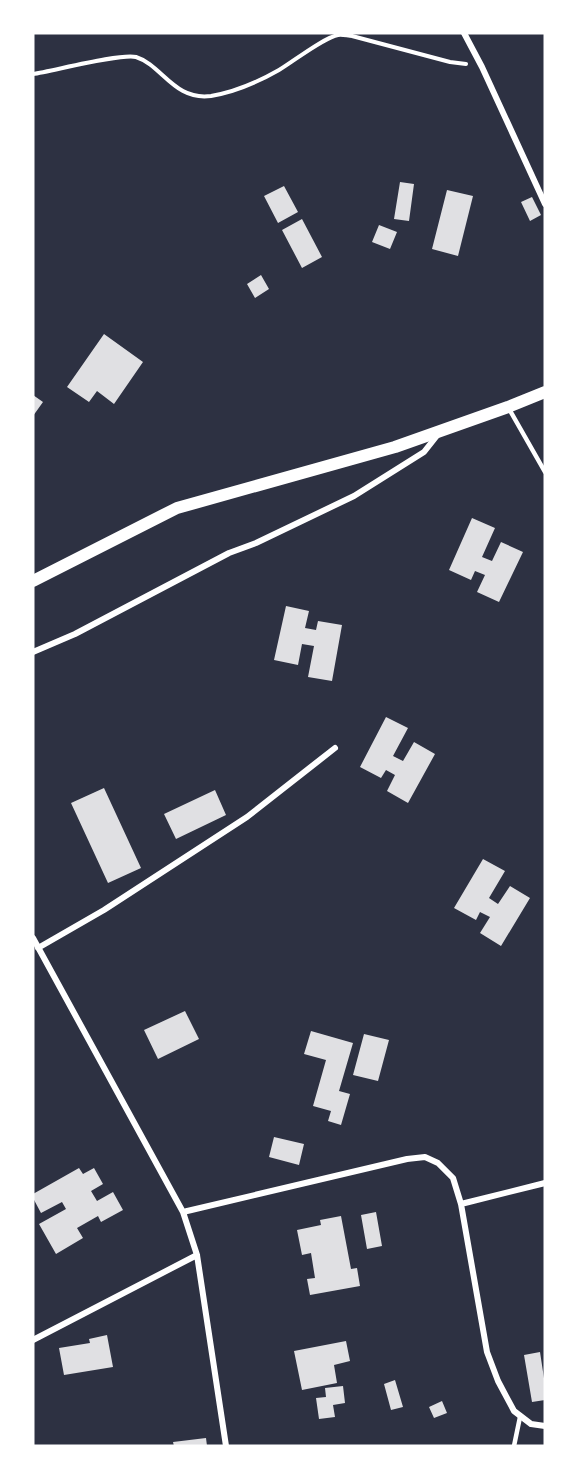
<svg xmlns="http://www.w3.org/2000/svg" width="578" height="1479" viewBox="0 0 578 1479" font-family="Karla,sans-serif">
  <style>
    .building { fill: #e0e0e3 }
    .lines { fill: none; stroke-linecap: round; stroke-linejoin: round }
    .path { stroke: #fff; stroke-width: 4 }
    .service { stroke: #fff; stroke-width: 4.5 }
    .minor { stroke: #fff; stroke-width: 6 }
    .secondary { stroke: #fff; stroke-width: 12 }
  </style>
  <rect width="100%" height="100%" fill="#2d3142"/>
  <path class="building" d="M400,182L414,184L409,221L394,219Z
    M284,186L298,212L278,223L264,196Z
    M447,190L473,196L458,256L432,249Z
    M532,197L541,215L530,221L521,202Z
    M302,219L322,257L302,268L282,230Z
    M379,225L397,232L390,249L372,242Z
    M261,275L269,289L255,298L247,284Z
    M104,334L143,362L114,404L97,391L89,402L67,387Z
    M33,395L43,402L33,416Z
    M472,518L495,528L482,557L492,561L501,542L523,552L499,602L477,592L485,575L475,571L471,580L449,570Z
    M286,606L309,611L305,628L316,630L318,621L342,625L332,681L308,677L314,646L302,644L298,665L274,660Z
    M386,717L408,728L393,756L403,761L414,742L435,754L408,803L387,791L395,775L386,770L381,778L360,767Z
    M104,788L141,868L108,883L71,803Z
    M215,790L226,815L176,839L164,814Z
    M483,859L505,871L489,898L498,904L510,886L530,898L501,946L480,933L490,917L480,912L476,920L454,908Z
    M185,1011L199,1039L158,1059L144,1030Z
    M311,1031L353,1043L339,1091L350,1094L341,1125L328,1121L331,1111L313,1106L326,1060L304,1054Z
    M364,1034L389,1040L378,1081L353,1075Z
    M274,1137L304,1144L299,1165L269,1157Z
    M79,1168L83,1174L94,1168L103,1184L91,1191L97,1201L113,1192L123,1210L101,1222L98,1216L77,1228L83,1238L56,1254L39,1224L66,1209L62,1202L41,1213L33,1198V1194Z
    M376,1212L382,1246L367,1249L361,1215Z
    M341,1216L351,1269L357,1268L360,1286L310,1295L307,1279L315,1278L311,1253L302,1255L297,1230L321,1225L320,1220Z
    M107,1335L113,1367L64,1375L59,1348L90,1343L89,1339Z
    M346,1341L350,1361L334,1365L337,1383L302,1390L294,1351Z
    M540,1352L545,1385V1400L532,1402L524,1355Z
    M395,1380L403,1407L391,1410L384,1384Z
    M343,1386L345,1403L333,1405L335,1417L319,1419L316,1398L326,1397L325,1388Z
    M442,1401L447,1413L434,1418L429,1407Z
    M206,1438L207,1446H174L173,1442Z"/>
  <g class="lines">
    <path class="path" d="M33,74C53,71 121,53 136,57C162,65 174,101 211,96C235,92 258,82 279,70C294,61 323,38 338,35C342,34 348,36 352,36L450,62L466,64"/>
    <path class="service" d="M508,407L545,472
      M514,1446L520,1417"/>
    <path class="minor" d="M464,33L482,67L545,204
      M33,652L75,634L229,553L256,543L354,496L424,452L439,433
      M33,938L183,1212L197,1255L226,1446
      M38,948L104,910L247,817L335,748
      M461,1204L545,1183
      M183,1212L407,1159L425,1157L438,1163L453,1178L461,1204L487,1352L498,1381L514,1411L531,1424L545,1426
      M33,1340L197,1255"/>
    <path class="secondary" d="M33,581L177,508L395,447L508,407L545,392"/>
  </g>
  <rect width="578" height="1479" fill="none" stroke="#ffffff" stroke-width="69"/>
</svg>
